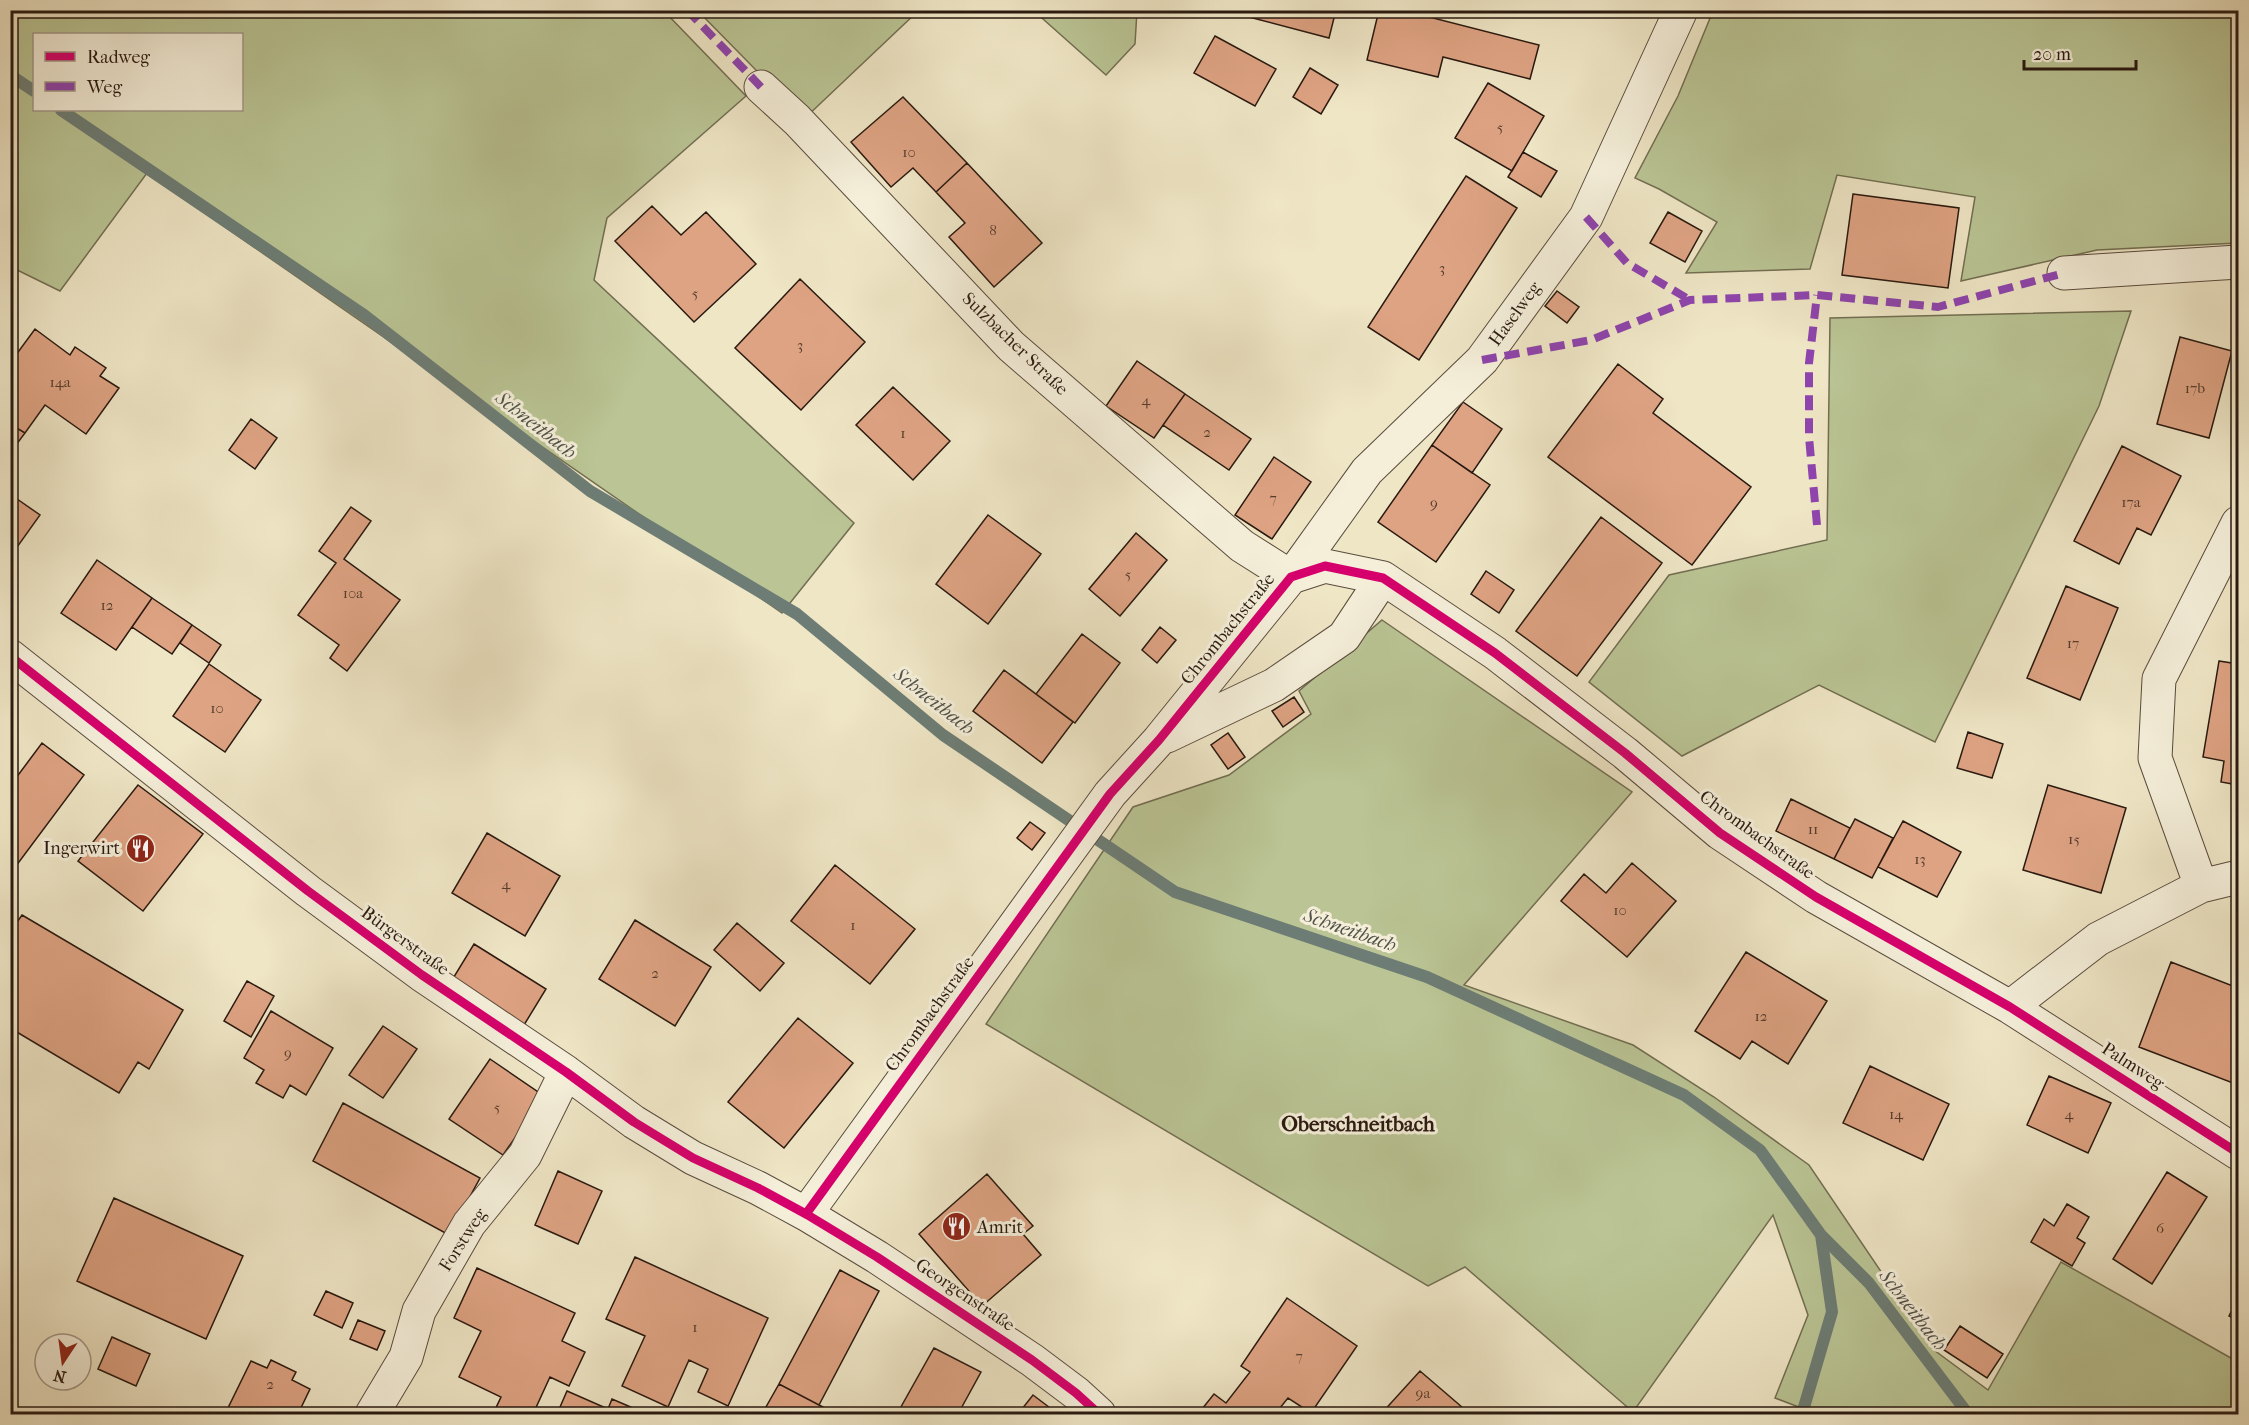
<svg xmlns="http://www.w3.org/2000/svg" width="2249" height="1425" viewBox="0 0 2249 1425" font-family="'IM FELL French Canon',serif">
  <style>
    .green { fill: #bac494; stroke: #726e52; stroke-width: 1.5; fill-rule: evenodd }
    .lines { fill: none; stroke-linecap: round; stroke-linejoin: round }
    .stream { stroke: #6d7d75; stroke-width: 12 }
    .building { fill: #dea383; stroke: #291910; stroke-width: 1.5 }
    .minor-casing { stroke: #5a4c3e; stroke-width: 35 }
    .minor { stroke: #f5efda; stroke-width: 33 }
    .quiet { stroke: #8e44ad; stroke-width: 8; stroke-dasharray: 15 8; stroke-linecap: butt }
    .cycleway-casing { stroke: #f5efda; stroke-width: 13 }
    .cycleway { stroke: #d6006c; stroke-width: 9 }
    .labels { text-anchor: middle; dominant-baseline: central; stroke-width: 6; stroke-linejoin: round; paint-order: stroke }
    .number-label { font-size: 15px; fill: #563c2d }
    .street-label { font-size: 18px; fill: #291910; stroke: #f5efda }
    .poi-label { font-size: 18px; fill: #291910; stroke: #f5efda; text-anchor: end }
    .water-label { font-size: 20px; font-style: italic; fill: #51534b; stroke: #f5efda }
    .quarter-label { font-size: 21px; font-weight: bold; fill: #291910; stroke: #f5efda }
  </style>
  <rect width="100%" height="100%" fill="#efe6c6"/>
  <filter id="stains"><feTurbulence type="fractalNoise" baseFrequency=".00333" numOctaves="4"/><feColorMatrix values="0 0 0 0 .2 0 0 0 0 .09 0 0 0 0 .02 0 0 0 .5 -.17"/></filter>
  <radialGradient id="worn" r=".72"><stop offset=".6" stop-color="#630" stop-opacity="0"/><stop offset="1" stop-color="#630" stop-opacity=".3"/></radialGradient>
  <path class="green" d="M10,11H664L746,96L607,218L594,280L854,523L782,613L147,173L60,291L11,267ZM242,34V110H34V34Z
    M698,11H918L804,119Z
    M1034,11H1137L1135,44L1106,75Z
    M1713,11H2238V243L2097,250L1961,281L1975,197L1837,175L1810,269L1686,273L1717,222L1659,189L1635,178L1678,96Z
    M2131,311L2099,406L1935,742L1819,685L1682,756L1589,682L1669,575L1827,540L1830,318Z
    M1382,620L1632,792L1464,985L1633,1045L1714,1097L1809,1165L1934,1350L1988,1390L2061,1262L2238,1362V1414H1817L1775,1398L1808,1315L1773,1215L1633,1412L1465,1267L1428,1286L986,1024L1133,807L1229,775L1311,714L1299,691Z"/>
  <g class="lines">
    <path class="stream" d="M10,75L34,91
      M61,110L364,315L590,491L797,614L943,735L1175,892L1427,977L1684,1095L1760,1150L1821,1235L1832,1312L1802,1414
      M1821,1235L1869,1283L1968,1414"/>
  </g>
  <path class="building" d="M1222,10H1336L1329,38Z
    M1379,10H1402L1539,45L1530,79L1443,57L1438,77L1367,60Z
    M1215,36L1276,69L1255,106L1194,73Z
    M1310,68L1338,85L1321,114L1293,97Z
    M1488,83L1544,116L1512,171L1455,138Z
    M903,97L967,163L936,192L913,168L891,187L851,142Z
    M1523,152L1557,171L1541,197L1508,177Z
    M967,163L1042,243L994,287L949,237L965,223L936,192Z
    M1466,176L1517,208L1419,360L1368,327Z
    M1853,194L1959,208L1948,288L1842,275Z
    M652,206L681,235L706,212L756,264L694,322L615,241Z
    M1668,212L1702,231L1685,262L1650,243Z
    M800,279L865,342L801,410L735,348Z
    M1557,291L1579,307L1567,323L1545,306Z
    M35,329L70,355L75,347L106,368L100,376L119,388L86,434L45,405L25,433L10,424V363Z
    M2180,337L2232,351L2209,438L2157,424Z
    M1137,361L1185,394L1154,438L1106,406Z
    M1618,364L1663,399L1653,413L1751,487L1692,565L1548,457Z
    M893,387L950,441L913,480L856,425Z
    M1185,394L1251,439L1229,470L1163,425Z
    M1463,402L1502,429L1472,473L1432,445Z
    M251,419L277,438L255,469L229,450Z
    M10,424L25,433L10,453Z
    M1432,445L1490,485L1436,562L1378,522Z
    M2122,446L2181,476L2151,535L2137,528L2119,564L2074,541Z
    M1274,457L1311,482L1272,539L1235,515Z
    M10,494L40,515L10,557Z
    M351,507L371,521L344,559L400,600L347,671L330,658L339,645L298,615L336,563L319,551Z
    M988,515L1041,554L988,624L936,584Z
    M1601,517L1662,563L1577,676L1516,631Z
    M1136,533L1167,560L1120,616L1089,589Z
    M97,560L152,598L116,650L61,613Z
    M1486,571L1514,590L1499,613L1471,594Z
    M2066,586L2118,608L2080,700L2027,678Z
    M152,598L192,625L172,654L132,627Z
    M192,625L221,645L209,663L180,643Z
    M1160,627L1176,640L1157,663L1142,650Z
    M1082,634L1120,663L1075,723L1036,694Z
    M2219,661L2238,664V785L2221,782L2224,761L2203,757Z
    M209,664L261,700L225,752L173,716Z
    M1004,670L1073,722L1042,763L973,711Z
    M1294,697L1304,712L1283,727L1272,711Z
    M1968,732L2003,744L1992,778L1957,768Z
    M1228,733L1245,757L1228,769L1211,745Z
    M42,743L84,775L16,866L10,862V786Z
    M138,785L203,834L143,911L78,861Z
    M2048,785L2126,808L2101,893L2023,870Z
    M1791,799L1850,828L1834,859L1776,831Z
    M1855,819L1893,838L1872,878L1834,859Z
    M1903,821L1961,852L1937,897L1878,867Z
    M1030,822L1045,833L1032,850L1017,838Z
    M487,833L560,876L525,936L452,893Z
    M1632,863L1676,901L1627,957L1561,901L1584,874L1606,893Z
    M835,865L915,929L870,984L791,921Z
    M22,915L183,1010L149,1069L138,1062L119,1093L10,1028V932Z
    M635,920L711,967L675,1026L599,979Z
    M737,923L784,963L760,991L714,950Z
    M474,944L546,989L524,1025L452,980Z
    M1746,952L1827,1001L1788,1064L1752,1041L1740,1059L1695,1031Z
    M2171,962L2238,988V1085L2139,1047Z
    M247,981L274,996L251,1037L224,1021Z
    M271,1011L333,1048L306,1095L290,1085L283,1098L256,1083L264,1070L244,1058Z
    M798,1018L853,1063L784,1148L728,1102Z
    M383,1026L417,1049L383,1098L349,1075Z
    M490,1059L544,1096L503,1155L449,1119Z
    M1870,1066L1949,1104L1923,1160L1843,1123Z
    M2049,1076L2111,1103L2088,1153L2027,1125Z
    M343,1103L480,1178L449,1235L313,1161Z
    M558,1171L602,1191L578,1244L535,1225Z
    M2167,1172L2207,1197L2152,1284L2113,1259Z
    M987,1174L1033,1226L1023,1234L1041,1255L982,1306L919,1234Z
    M114,1198L243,1256L206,1339L77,1281Z
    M2067,1204L2089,1217L2077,1238L2085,1243L2072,1266L2031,1242L2044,1219L2054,1226Z
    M635,1257L768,1318L728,1406L698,1392L708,1369L689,1360L668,1407L622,1386L645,1336L606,1319Z
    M477,1268L575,1313L562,1341L585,1352L569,1386L550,1377L533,1414H493L501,1397L459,1377L481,1331L454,1318Z
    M840,1270L879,1291L819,1405L779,1384Z
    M326,1291L353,1303L342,1328L314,1315Z
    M1287,1298L1357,1346L1311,1413L1288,1398L1275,1414H1198L1214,1394L1226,1403L1250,1372L1241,1366Z
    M2238,1298V1321L2229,1316Z
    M358,1320L385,1331L377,1350L350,1339Z
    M1960,1326L2003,1354L1987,1378L1944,1350Z
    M112,1337L150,1354L136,1386L98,1369Z
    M934,1348L981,1372L958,1414H897Z
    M271,1360L296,1372L292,1380L310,1389L298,1414H235L227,1410L251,1361L267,1368Z
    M1420,1371L1470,1414H1381Z
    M779,1384L819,1405L837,1414H762Z
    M567,1391L608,1409L612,1399L647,1414H557Z
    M1033,1395L1058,1414H1018Z"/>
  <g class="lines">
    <defs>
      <path id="minor" d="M761,87L797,120L1011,346L1242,546L1291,577L1367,471L1482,360L1586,217L1681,10
        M2064,273L2238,262
        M10,656L308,891L422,975L566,1072L634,1122L693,1158L758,1188L806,1214L877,1257L1032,1360L1076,1393L1099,1414
        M1167,736L1274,685L1344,637L1383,578
        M2201,886L2155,758L2159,679L2238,523
        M2010,1007L2098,939L2201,886L2238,877
        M806,1214L1110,794L1159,740L1291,577L1325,566L1383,578L1495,653L1625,753L1720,833L1816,897L2010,1007L2238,1153
        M372,1414L406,1357L419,1311L469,1224L525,1155L566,1072"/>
    </defs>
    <use href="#minor" class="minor-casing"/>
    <use href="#minor" class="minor"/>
    <path class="quiet" d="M687,10L761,87
      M1586,217L1627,263L1690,300
      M1482,360L1591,340L1690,300L1817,295L1938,307L2064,273
      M1817,525L1809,437V363L1817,295"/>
    <defs>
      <path id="cycleway" d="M10,656L308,891L422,975L566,1072L634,1122L693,1158L758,1188L806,1214L877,1257L1032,1360L1076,1393L1099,1414
        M806,1214L1110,794L1159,740L1291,577L1325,566L1383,578L1495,653L1625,753L1720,833L1816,897L2010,1007L2238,1153"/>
    </defs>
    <use href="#cycleway" class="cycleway-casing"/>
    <use href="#cycleway" class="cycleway"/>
  </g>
  <defs>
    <symbol id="restaurant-disc" viewBox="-11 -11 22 22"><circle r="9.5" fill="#8f2418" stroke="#f5efda"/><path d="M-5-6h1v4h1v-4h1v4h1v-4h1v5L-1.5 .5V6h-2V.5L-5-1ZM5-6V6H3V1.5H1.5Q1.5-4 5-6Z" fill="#fff"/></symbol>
  </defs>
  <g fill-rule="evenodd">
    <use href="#restaurant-disc" x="124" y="832" width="33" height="33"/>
    <use href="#restaurant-disc" x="940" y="1210" width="33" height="33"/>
  </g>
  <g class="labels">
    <g class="number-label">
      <text x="1500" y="127">5</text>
      <text x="909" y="152">10</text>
      <text x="993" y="230">8</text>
      <text x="1442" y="268">3</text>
      <text x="695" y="293">5</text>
      <text x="800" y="345">3</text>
      <text x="60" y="382">14a</text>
      <text x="2195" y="388">17b</text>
      <text x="1146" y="400">4</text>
      <text x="1207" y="432">2</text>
      <text x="903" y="433">1</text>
      <text x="1273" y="498">7</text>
      <text x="2131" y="502">17a</text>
      <text x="1434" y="503">9</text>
      <text x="1128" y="574">5</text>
      <text x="353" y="593">10a</text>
      <text x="107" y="605">12</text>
      <text x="2073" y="643">17</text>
      <text x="217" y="708">10</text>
      <text x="1813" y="829">11</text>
      <text x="2074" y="839">15</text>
      <text x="1920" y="859">13</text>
      <text x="506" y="884">4</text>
      <text x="1620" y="910">10</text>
      <text x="853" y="925">1</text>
      <text x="655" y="973">2</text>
      <text x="1761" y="1016">12</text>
      <text x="288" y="1053">9</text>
      <text x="497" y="1107">5</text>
      <text x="1896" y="1114">14</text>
      <text x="2069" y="1114">4</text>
      <text x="2160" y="1228">6</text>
      <text x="695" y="1327">1</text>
      <text x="1299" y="1356">7</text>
      <text x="270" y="1384">2</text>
      <text x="1423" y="1393">9a</text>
    </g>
    <g class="street-label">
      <text transform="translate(1515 314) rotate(-54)">Haselweg</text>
      <text transform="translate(1015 344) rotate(44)">Sulzbacher Straße</text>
      <text transform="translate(1228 629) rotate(-51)">Chrombachstraße</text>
      <text transform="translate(1757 835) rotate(36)">Chrombachstraße</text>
      <text transform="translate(405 941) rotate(36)">Bürgerstraße</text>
      <text transform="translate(930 1014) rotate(-54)">Chrombachstraße</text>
      <text transform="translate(2133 1066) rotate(33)">Palmweg</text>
      <text transform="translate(463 1240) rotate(-57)">Forstweg</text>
      <text transform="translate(965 1295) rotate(34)">Georgenstraße</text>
    </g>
    <g class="poi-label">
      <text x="120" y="848">Ingerwirt</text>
      <text x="977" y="1227" text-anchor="start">Amrit</text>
    </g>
    <g class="water-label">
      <text transform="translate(536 425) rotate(38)">Schneitbach</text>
      <text transform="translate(934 701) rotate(38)">Schneitbach</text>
      <text transform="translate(1350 930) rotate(19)">Schneitbach</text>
      <text transform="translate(1913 1310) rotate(52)">Schneitbach</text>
    </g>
    <g class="quarter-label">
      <text x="1358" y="1124">Oberschneitbach</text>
    </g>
  </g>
  <rect width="2249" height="1425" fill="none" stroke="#efe6c6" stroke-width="36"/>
  <rect x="12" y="12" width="2225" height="1401" fill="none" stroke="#291910" stroke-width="3"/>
  <rect x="18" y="18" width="2213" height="1389" fill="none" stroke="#291910" stroke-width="1.5"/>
  <rect x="33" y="33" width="210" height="78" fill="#f5efda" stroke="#a39989" stroke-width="1.5"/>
  <rect x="45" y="52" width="30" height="9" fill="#d6006c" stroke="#a39989" stroke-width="1.5"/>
  <text x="87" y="63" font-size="18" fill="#291910">Radweg</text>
  <rect x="45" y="82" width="30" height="9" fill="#8e44ad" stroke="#a39989" stroke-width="1.5"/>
  <text x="87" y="93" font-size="18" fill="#291910">Weg</text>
  <g transform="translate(63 1362) rotate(193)"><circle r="28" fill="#f5efda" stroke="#a39989" stroke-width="1.5"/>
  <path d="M0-4.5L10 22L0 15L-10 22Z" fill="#8f2418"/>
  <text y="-9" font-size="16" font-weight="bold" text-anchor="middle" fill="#291910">N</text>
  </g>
  <path d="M2024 60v9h112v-9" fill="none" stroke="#291910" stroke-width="3"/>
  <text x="2033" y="60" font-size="18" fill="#291910" stroke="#f5efda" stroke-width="4.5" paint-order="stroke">20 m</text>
  <rect width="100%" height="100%" filter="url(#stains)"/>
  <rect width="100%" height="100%" fill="url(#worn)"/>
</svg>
